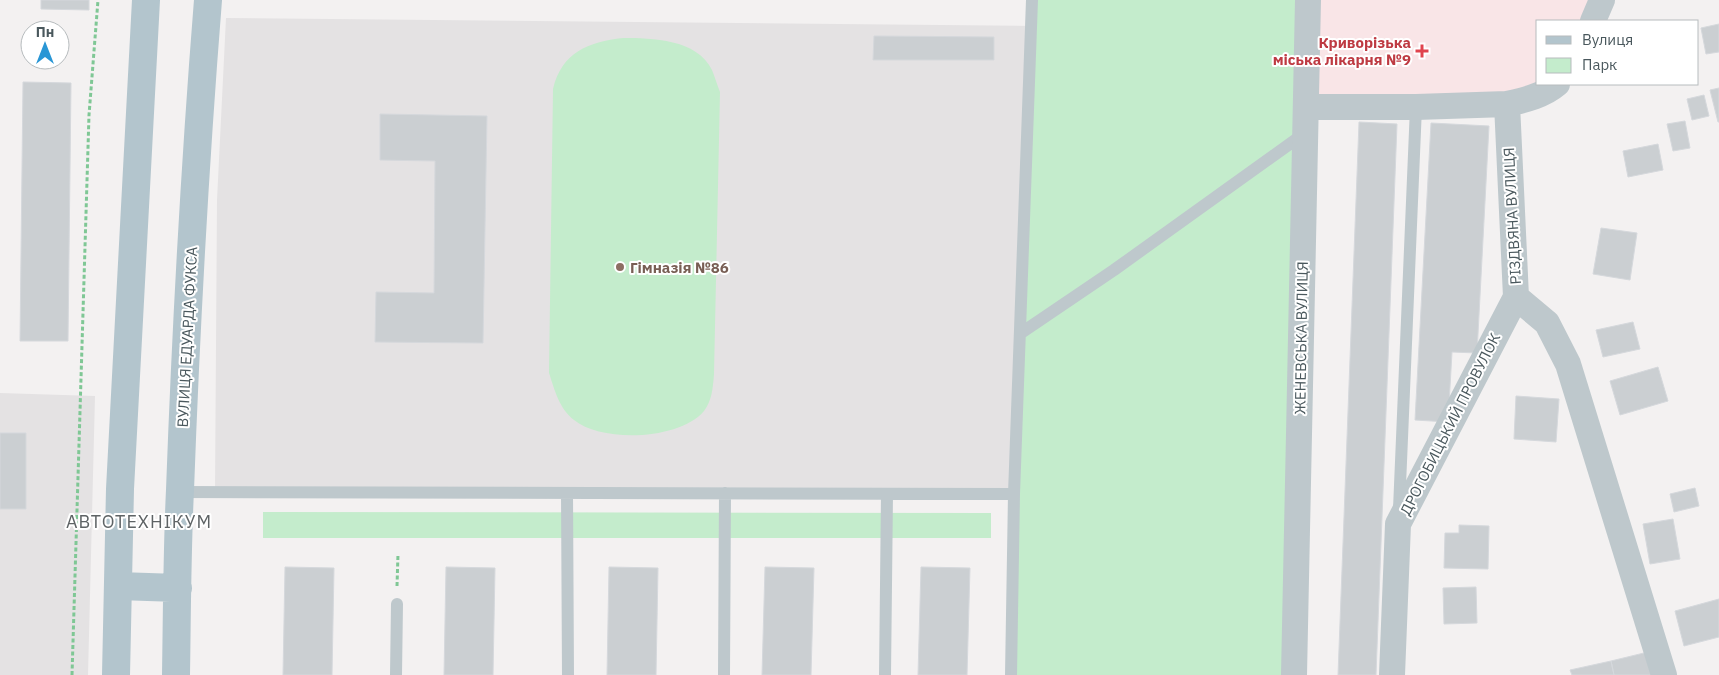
<svg xmlns="http://www.w3.org/2000/svg" width="1719" height="675" viewBox="0 0 1719 675" font-family="'IBM Plex Sans',sans-serif">
  <style>
    .education { fill: #e4e2e3 }
    .medical { fill: #f9e5e7 }
    .green { fill: #c4eccc }
    .building { fill: #cbcfd2; stroke: #d5d8dc }
    .lines { fill: none; stroke-linecap: round; stroke-linejoin: round }
    .path { stroke: #7fc795; stroke-width: 3; stroke-dasharray: 4 2.5; stroke-linecap: butt }
    .service { stroke: #bec8cc; stroke-width: 12 }
    .minor { stroke: #bec8cc; stroke-width: 26 }
    .primary { stroke: #b3c5cd; stroke-width: 28 }
    .health-dot { fill: #e0444e; stroke: #fff; stroke-width: 2 }
    .education-dot { fill: #8d6e63; stroke: #fff; stroke-width: 2 }
    .labels { text-anchor: middle; dominant-baseline: central; stroke-width: 4; stroke-linejoin: round; paint-order: stroke }
    .health-label { font-size: 15px; font-weight: bold; fill: #be3a42; stroke: #fff; text-anchor: end }
    .street-label { font-size: 15px; fill: #4a585d; stroke: #fff }
    .education-label { font-size: 15px; font-weight: bold; fill: #785e54; stroke: #fff; text-anchor: start }
    .quarter-label { font-size: 18px; letter-spacing: 1px; fill: #5e6365; stroke: #fff }
  </style>
  <rect width="100%" height="100%" fill="#f3f1f1"/>
  <path class="education" d="M226,18L1032,26L1014,494L215,492L217,200Z
    M0,393L95,396L88,675H0Z"/>
  <path class="medical" d="M1308,0H1593L1581,21H1538V81L1507,104L1306,107Z"/>
  <path class="green" d="M1032,0H1308L1294,675H1011Z
    M623,38C652,38 697,39 712,70C715,77 717,85 720,92L714,374C713,387 712,401 704,411C680,440 602,443 574,420C559,408 555,391 549,373L553,89C562,52 588,42 623,38Z
    M263,512L991,513V538H263Z"/>
  <path class="building" d="M41,0H89V10L41,9Z
    M1719,24V52L1706,54L1701,28Z
    M874,36L994,37V60H873Z
    M23,82L71,83L68,341H20Z
    M1719,88V122H1718L1710,90Z
    M1704,95L1709,116L1692,120L1687,99Z
    M380,114L487,116L483,343L375,342L376,292L434,293L435,161L380,160Z
    M1685,121L1690,148L1673,151L1667,124Z
    M1359,122L1397,124L1376,675H1338Z
    M1431,123L1489,126L1477,353L1452,352L1448,422L1415,420Z
    M1658,144L1663,170L1628,177L1623,151Z
    M1601,228L1637,233L1630,280L1593,274Z
    M1633,322L1640,349L1603,357L1596,330Z
    M1658,367L1668,401L1620,415L1610,381Z
    M1516,396L1559,399L1556,442L1514,439Z
    M0,433H26V509H0Z
    M1695,488L1699,506L1674,512L1670,494Z
    M1673,519L1680,559L1650,564L1643,524Z
    M1459,525L1489,526L1488,569L1444,568L1445,533H1459Z
    M285,567L334,568L332,675H283Z
    M446,567L495,568L493,675H444Z
    M609,567L658,568L656,675H607Z
    M765,567L814,568L811,675H762Z
    M921,567L970,568L967,675H918Z
    M1476,587L1477,623L1444,624L1443,588Z
    M1719,599V637L1684,646L1675,611Z
    M1648,652L1653,675H1614L1611,661Z
    M1611,661L1614,675H1572L1570,670Z"/>
  <g class="lines">
    <path class="path" d="M397,586L398,554
      M72,675L89,115L98,0"/>
    <path class="service" d="M1021,333L1114,270L1305,133
      M179,492L1014,494
      M567,493L568,675
      M1399,509L1416,107
      M396,675L397,604
      M724,675L725,493
      M885,675L887,494
      M1011,675L1014,494L1032,0"/>
    <path class="minor" d="M1593,21L1602,0
      M1507,104C1524,100 1543,96 1557,84
      M1306,107H1416L1507,104L1516,297L1547,323L1568,364L1664,675
      M1294,675L1308,0
      M1392,675L1398,524L1516,297"/>
    <path class="primary" d="M118,586L178,588
      M116,675L120,489L146,0
      M176,675C177,613 177,552 180,490C186,326 195,163 208,0"/>
  </g>
  <path class="health-dot" d="M1419.5 43.5h5v5h5v5h-5v5h-5v-5h-5v-5h5z"/>
  <circle class="education-dot" cx="620" cy="267" r="5"/>
  <g class="labels">
    <g class="health-label">
      <text x="1411" y="42">Криворізька<tspan x="1411" dy="17">міська лікарня №9</tspan></text>
    </g>
    <g class="street-label">
      <text transform="translate(1512 216) rotate(-93)">РІЗДВЯНА ВУЛИЦЯ</text>
      <text transform="translate(187 337) rotate(-87)">ВУЛИЦЯ ЕДУАРДА ФУКСА</text>
      <text transform="translate(1301 338) rotate(-89)">ЖЕНЕВСЬКА ВУЛИЦЯ</text>
      <text transform="translate(1450 424) rotate(-63)">ДРОГОБИЦЬКИЙ ПРОВУЛОК</text>
    </g>
    <g class="education-label">
      <text x="630" y="267">Гімназія №86</text>
    </g>
    <g class="quarter-label">
      <text x="139" y="521">АВТОТЕХНІКУМ</text>
    </g>
  </g>
  <rect x="1536" y="20" width="162" height="65" fill="#ffffff" stroke="#b7bcbe"/>
  <rect x="1546" y="36" width="25" height="8" fill="#b3c5cd" stroke="#b7bcbe"/>
  <text x="1582" y="45" font-size="15" fill="#4a585d">Вулиця</text>
  <rect x="1546" y="58" width="25" height="15" fill="#c4eccc" stroke="#b7bcbe"/>
  <text x="1582" y="70" font-size="15" fill="#4a585d">Парк</text>
  <g transform="translate(45 45)"><circle r="24" fill="#ffffff" stroke="#b7bcbe"/>
  <path d="M0-4L9 19L0 12L-9 19Z" fill="#2996d5"/>
  <text y="-8" font-size="14" font-weight="bold" text-anchor="middle" fill="#4a585d">Пн</text>
  </g>
</svg>
